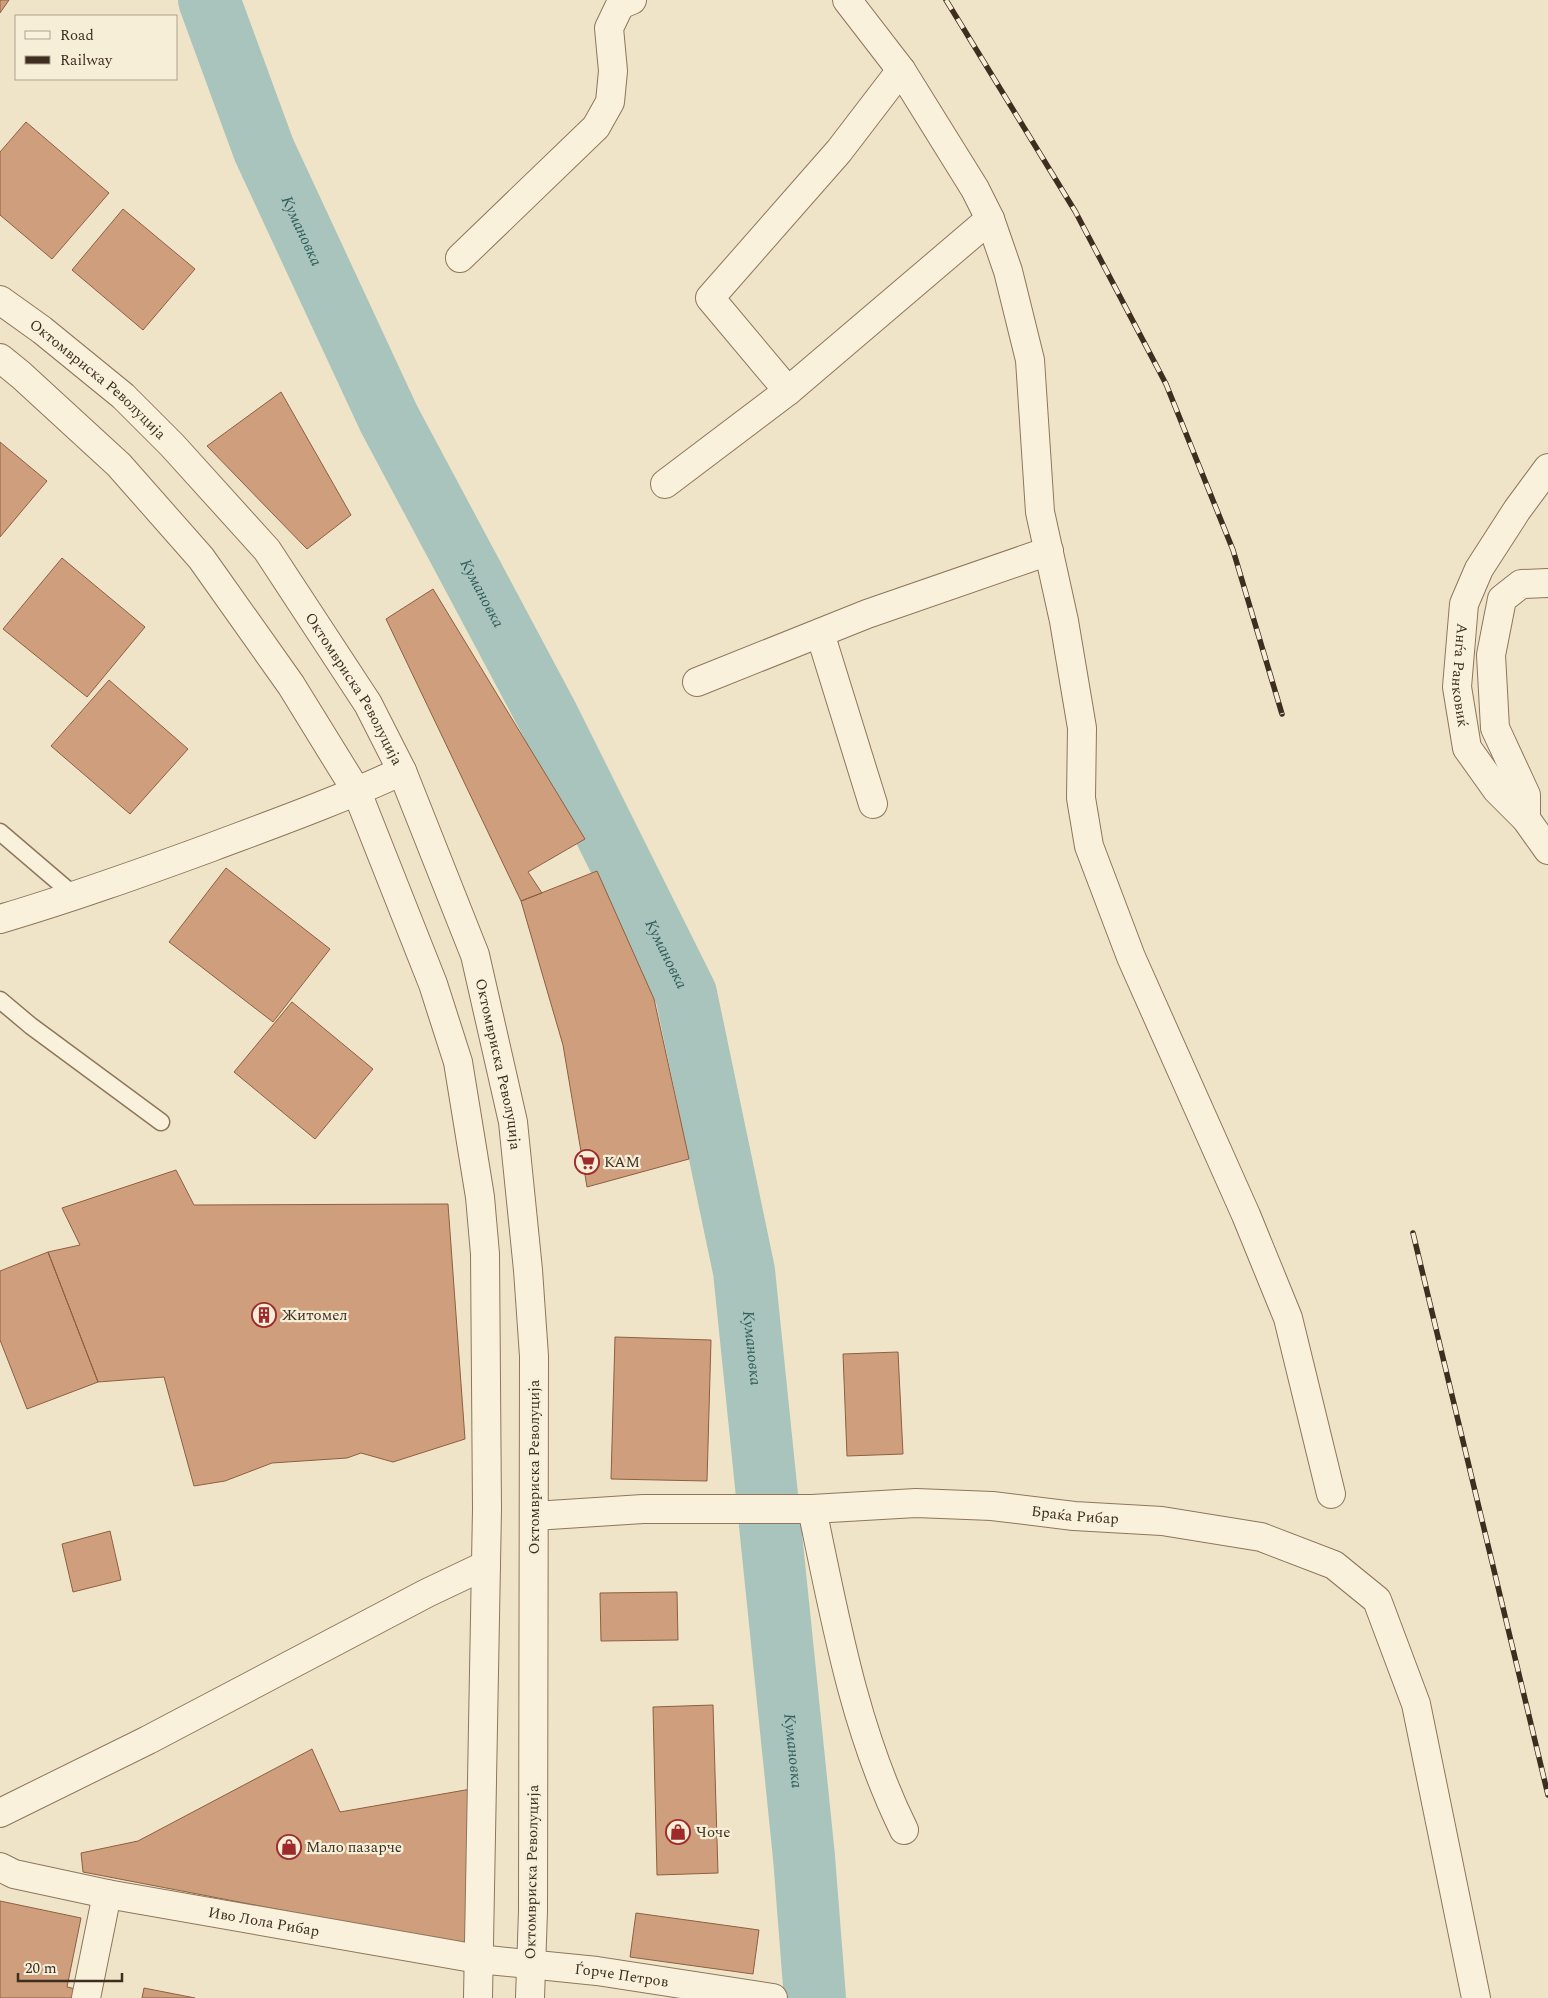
<svg xmlns="http://www.w3.org/2000/svg" width="1548" height="1998" viewBox="0 0 1548 1998" font-family="Spectral,serif">
  <style>
    .lines { fill: none; stroke-linecap: round; stroke-linejoin: round }
    .river { stroke: #a9c4bc; stroke-width: 62 }
    .building { fill: #cf9f7d; stroke: #8d5f41 }
    .service-casing { stroke: #8d765c; stroke-width: 19 }
    .minor-casing { stroke: #8d765c; stroke-width: 30 }
    .tertiary-casing { stroke: #8d765c; stroke-width: 30 }
    .service { stroke: #faf1dc; stroke-width: 16 }
    .minor { stroke: #faf1dc; stroke-width: 28 }
    .tertiary { stroke: #faf1dc; stroke-width: 28 }
    .rail-casing { stroke: #3d2e20; stroke-width: 5.5 }
    .rail { stroke: #f7eed8; stroke-width: 4; stroke-dasharray: 11; stroke-linecap: butt }
    .labels { text-anchor: middle; dominant-baseline: central; stroke-width: 4.5; stroke-linejoin: round; paint-order: stroke }
    .street-label { font-size: 15px; fill: #3d2e20; stroke: #f7eed8 }
    .poi-label { font-size: 15px; fill: #3d2e20; stroke: #f7eed8; text-anchor: start }
    .water-label { font-size: 16px; font-style: italic; fill: #2f5d5a; stroke: #f7eed8 }
  </style>
  <rect width="100%" height="100%" fill="#f0e4c8"/>
  <g class="lines">
    <path class="river" id="s1" d="M209,0L264,150L389,419L547,715L686,994L744,1271L804,1857L815,1998"/>
  </g>
  <path class="building" d="M0,0H9L0,13Z
    M26,122L109,193L52,259L0,215V152Z
    M123,209L195,269L143,330L72,270Z
    M281,392L351,515L307,549L207,446Z
    M0,442L47,481L0,537Z
    M62,558L145,627L87,697L3,629Z
    M433,589L585,839L528,872L542,893L521,901L386,619Z
    M109,680L188,749L130,814L51,746Z
    M226,868L330,949L273,1022L169,942Z
    M597,871L654,999L689,1159L587,1187L563,1045L521,901Z
    M292,1002L373,1069L315,1139L234,1072Z
    M176,1170L194,1205L448,1204L465,1439L393,1462L361,1453L347,1458L272,1463L225,1481L194,1486L164,1377L98,1382L48,1252L80,1245L62,1208Z
    M48,1252L98,1382L27,1409L0,1340V1271Z
    M615,1337L711,1340L707,1481L611,1479Z
    M898,1352L903,1454L847,1456L843,1354Z
    M110,1531L121,1580L73,1592L62,1544Z
    M677,1592L678,1640L601,1641L600,1593Z
    M713,1705L718,1873L657,1875L653,1707Z
    M312,1749L340,1812L471,1789L468,1946L83,1872L81,1853L138,1841Z
    M0,1901L81,1918L67,1987L80,1990L78,1998H0Z
    M636,1913L759,1930L753,1974L630,1957Z
    M144,1988L195,1998H142Z"/>
  <g class="lines">
    <defs>
      <path id="service" d="M0,832L76,897
        M0,1000L31,1026L161,1122"/>
      <g id="minor">
        <path d="M847,0L901,70L975,189L990,219L1008,271L1030,360L1040,512L1064,621L1082,728L1081,798L1089,846L1131,957L1246,1215L1288,1318L1331,1494"/>
        <path d="M460,258L596,127L610,102L613,71L609,28L620,5L632,0"/>
        <path d="M788,391L710,298L839,151L901,70"/>
        <path id="s2" d="M1548,468L1517,510L1479,569L1464,604L1457,687L1467,748L1497,790L1526,819L1548,850"/>
        <path d="M665,484L788,391L990,219"/>
        <path d="M820,633L873,804"/>
        <path d="M697,682L867,614L1049,551"/>
        <path d="M1526,819V795L1495,728L1491,655L1502,599L1521,584L1548,583"/>
        <path d="M0,919C72,898 141,873 212,847C276,823 340,800 402,771"/>
        <path d="M812,1509C835,1618 854,1729 904,1830"/>
        <path id="s3" d="M534,1516L643,1509H812L916,1503L992,1506L1074,1516L1162,1521L1261,1537L1334,1565L1377,1600L1416,1704L1476,1998"/>
        <path d="M0,1813L148,1740L427,1593L486,1565"/>
        <path d="M86,1998L107,1894"/>
      </g>
      <g id="tertiary">
        <path id="s4" d="M0,300L42,330L123,396L172,445L267,550L368,704L402,771L475,955L513,1122L528,1270L534,1356L533,1911L530,1998"/>
        <path d="M0,358L21,375L119,465L201,558L291,685L357,792L433,984L458,1062L480,1197L485,1254L487,1509L478,1998"/>
        <path id="s5" d="M0,1867L14,1874L107,1894L478,1959L597,1971L773,1998"/>
      </g>
    </defs>
    <use href="#service" class="service-casing"/>
    <use href="#minor" class="minor-casing"/>
    <use href="#tertiary" class="tertiary-casing"/>
    <use href="#service" class="service"/>
    <use href="#minor" class="minor"/>
    <use href="#tertiary" class="tertiary"/>
    <defs>
      <path id="rail" d="M946,0L1075,211L1166,384L1233,550L1282,714
        M1413,1233L1548,1795"/>
    </defs>
    <use href="#rail" class="rail-casing"/>
    <use href="#rail" class="rail"/>
  </g>
  <defs>
    <symbol id="supermarket-ring" viewBox="-11 -11 22 22"><circle r="9.5" fill="#f7eed8" stroke="#9e2a2b" stroke-width="1.5"/><path d="M-6-5.5h2.5l.6 2H6L4.5 2H-2.5L-4.4-4H-6ZM-1.5 3.2a1.3 1.3 0 1 0 .1 0ZM3 3.2a1.3 1.3 0 1 0 .1 0Z" fill="#9e2a2b"/></symbol>
    <symbol id="building-ring" viewBox="-11 -11 22 22"><circle r="9.5" fill="#f7eed8" stroke="#9e2a2b" stroke-width="1.5"/><path d="M-4-6H4V6H1V3H-1V6H-4ZM-2.5-4.3h1.7v1.8h-1.7ZM.8-4.3h1.7v1.8H.8ZM-2.5-1h1.7V.8h-1.7ZM.8-1h1.7V.8H.8Z" fill="#9e2a2b"/></symbol>
    <symbol id="shop-ring" viewBox="-11 -11 22 22"><circle r="9.5" fill="#f7eed8" stroke="#9e2a2b" stroke-width="1.5"/><path d="M-5-2.5h2.3a2.7 3.5 0 0 1 5.4 0H5L5.5 6h-11ZM-1.5-2.5h3a1.5 2.3 0 0 0-3 0Z" fill="#9e2a2b"/></symbol>
  </defs>
  <g fill-rule="evenodd">
    <use href="#supermarket-ring" x="573" y="1148" width="28" height="28"/>
    <use href="#building-ring" x="250" y="1301" width="28" height="28"/>
    <use href="#shop-ring" x="664" y="1818" width="28" height="28"/>
    <use href="#shop-ring" x="275" y="1833" width="28" height="28"/>
  </g>
  <g class="labels">
    <g class="street-label">
      <text stroke="none"><textPath href="#s4" startOffset="126">Октомвриска Револуција</textPath></text>
      <text stroke="none"><textPath href="#s2" startOffset="232">Анѓа Ранковиќ</textPath></text>
      <text stroke="none"><textPath href="#s4" startOffset="531">Октомвриска Револуција</textPath></text>
      <text stroke="none"><textPath href="#s4" startOffset="936">Октомвриска Револуција</textPath></text>
      <text transform="translate(534 1467) rotate(-90)">Октомвриска Револуција</text>
      <text stroke="none"><textPath href="#s3" startOffset="542">Браќа Рибар</textPath></text>
      <text transform="translate(532 1872) rotate(-89)">Октомвриска Револуција</text>
      <text stroke="none"><textPath href="#s5" startOffset="270">Иво Лола Рибар</textPath></text>
      <text stroke="none"><textPath href="#s5" startOffset="632">Ѓорче Петров</textPath></text>
    </g>
    <g class="poi-label">
      <text x="604" y="1162">КАМ</text>
      <text x="282" y="1315">Житомел</text>
      <text x="696" y="1832">Чоче</text>
      <text x="306" y="1847">Мало пазарче</text>
    </g>
    <g class="water-label">
      <text stroke="none"><textPath href="#s1" startOffset="249">Кумановка</textPath></text>
      <text stroke="none"><textPath href="#s1" startOffset="654">Кумановка</textPath></text>
      <text stroke="none"><textPath href="#s1" startOffset="1059">Кумановка</textPath></text>
      <text stroke="none"><textPath href="#s1" startOffset="1464">Кумановка</textPath></text>
      <text stroke="none"><textPath href="#s1" startOffset="1869">Кумановка</textPath></text>
    </g>
  </g>
  <rect x="15" y="15" width="162" height="65" fill="#f7eed8" stroke="#ada18e"/>
  <rect x="25" y="31" width="25" height="8" fill="#faf1dc" stroke="#ada18e"/>
  <text x="60" y="40" font-size="15" fill="#3d2e20">Road</text>
  <rect x="25" y="56" width="25" height="8" fill="#3d2e20" stroke="#ada18e"/>
  <text x="60" y="65" font-size="15" fill="#3d2e20">Railway</text>
  <path d="M18 1973v8h104v-8" fill="none" stroke="#3d2e20" stroke-width="2.5"/>
  <text x="25" y="1973" font-size="15" fill="#3d2e20" stroke="#f7eed8" stroke-width="4" paint-order="stroke">20 m</text>
</svg>
